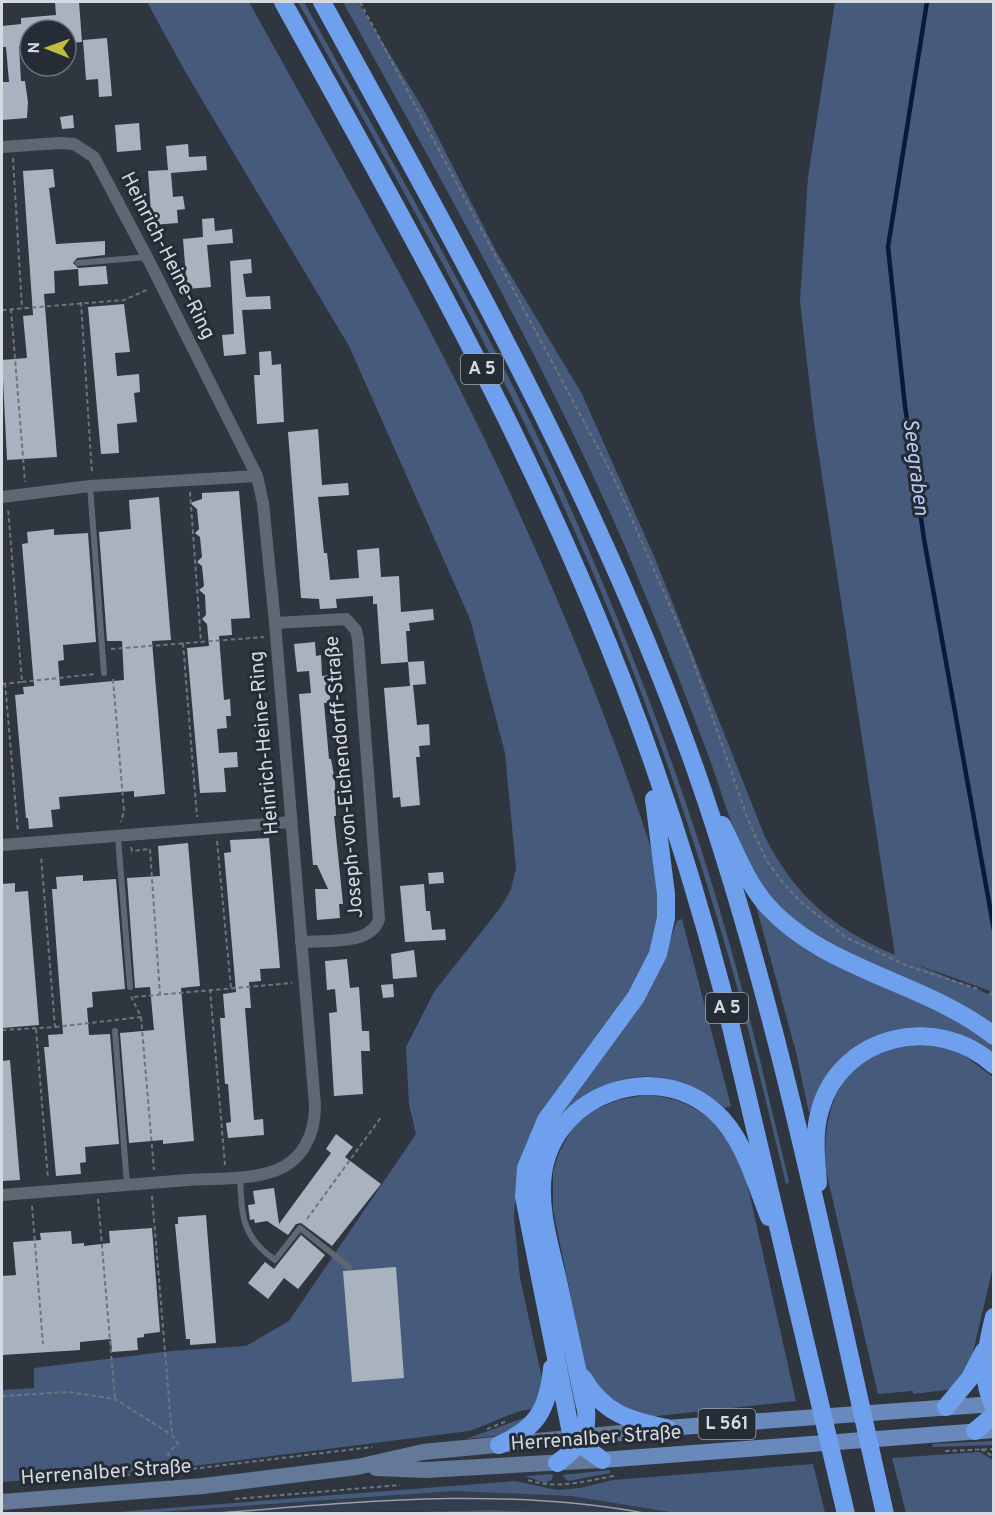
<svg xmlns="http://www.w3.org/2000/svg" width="995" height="1515" viewBox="0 0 995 1515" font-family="Overpass,sans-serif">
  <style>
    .built { fill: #343e4e }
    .green { fill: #465b7c }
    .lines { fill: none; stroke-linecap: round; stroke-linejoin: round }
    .stream { stroke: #051a3c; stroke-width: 4.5 }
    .building { fill: #a9b2bf }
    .path { stroke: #6e747c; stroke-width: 2; stroke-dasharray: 4.5 3; stroke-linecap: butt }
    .service { stroke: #5f6773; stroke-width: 6 }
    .minor { stroke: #5f6773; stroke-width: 12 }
    .secondary { stroke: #647898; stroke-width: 16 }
    .primary { stroke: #6989bc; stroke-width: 16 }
    .motorway { stroke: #6fa0ed; stroke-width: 18 }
    .tram { stroke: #999ea6; stroke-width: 1.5 }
    .labels { text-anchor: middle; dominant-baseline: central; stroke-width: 6; stroke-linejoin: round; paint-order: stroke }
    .shield { fill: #252c36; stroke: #a0a5ad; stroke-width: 1.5 }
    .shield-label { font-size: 18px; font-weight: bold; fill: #d5d9e0 }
    .street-label { font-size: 20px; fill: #d5d9e0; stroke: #252c36 }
    .water-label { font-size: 21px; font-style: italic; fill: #b4cdf4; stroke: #252c36 }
  </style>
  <rect width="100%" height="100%" fill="#2f3640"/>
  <path class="built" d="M454,1491L571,1496L676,1513L543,1514L494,1510L146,1514Z"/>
  <path class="green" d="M147,2H249C332,153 421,304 495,461C556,590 611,724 655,860C665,896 656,934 644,968L516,1186L514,1218L520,1278L543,1383L536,1410C524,1405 485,1427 469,1431L186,1467L178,1466L174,1461L170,1468L151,1471L2,1482V1390L34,1388V1368L171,1351L246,1346L289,1321L416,1134L409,1105L406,1047L434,992L501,907L511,889L516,869L505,753L470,619L349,346L186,73Z
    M298,2H304C395,169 494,334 571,509C633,650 688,796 730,945C752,1023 770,1103 789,1182L786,1184C768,1111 751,1037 731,965C689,818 638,673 576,534C495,351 395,176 298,2Z
    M343,2H358L425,112L496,251L582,394L654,556L765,837C795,896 834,929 895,955L814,423L800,302L808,177L835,2H993V992L910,962L993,996V1025C926,976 826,962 771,898C739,860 727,806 710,760C683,687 654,615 624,544C542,357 441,180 343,2Z
    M755,902L985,1038L993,1046V1054C968,1037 956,1033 926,1032C877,1029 859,1039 827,1076C818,1087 817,1102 809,1113L796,1052Z
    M682,919L731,1106L725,1108C693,1083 652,1067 611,1083C516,1120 537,1206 553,1286C562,1326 570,1366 579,1406L573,1408L533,1206L534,1172L542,1142L556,1117L646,996L659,970L677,921Z
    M918,1044L957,1050L993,1077V1267L970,1365L955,1387L946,1390L913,1394V1391L878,1394L826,1171C822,1123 833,1066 887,1050C897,1047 908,1046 918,1044Z
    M645,1095C700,1098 723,1126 745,1174L796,1401L647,1417L613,1405L586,1370L553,1210V1172L558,1155L571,1130L592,1111L618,1100Z
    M529,1416L505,1435L466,1439Z
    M993,1441V1445L933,1447L932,1444Z
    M980,1452L993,1460V1513H906L892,1458Z
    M813,1464L825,1513H676L571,1496L454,1491L146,1513H105L515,1481L557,1490L580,1488L613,1480Z
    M610,1470V1473L568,1481L562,1475Z
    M553,1474L552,1480L545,1483L525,1476Z
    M494,1510L543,1513H379Z"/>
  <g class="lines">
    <path class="stream" d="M927,2L888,247L905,406L924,539L994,930"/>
  </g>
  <path class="building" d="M55,2H79L82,42L69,43L68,30H30V38L23,39V45L19,46L21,81H25L28,102L27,118L2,120V82H9L6,47H2V26L21,24V18L56,15Z
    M107,38L112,96L99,97L98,79L86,80L83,40Z
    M73,115L74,128L62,129L60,117Z
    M139,123L141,150L117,152L115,125Z
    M188,144L189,157L206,156L207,170L171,173L173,197L183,196L185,209L177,210L178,223L152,225L148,171L168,170L166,146Z
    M53,169L55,187L49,188L56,244L105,241V255L77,258L73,263L78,268L106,266L108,284L79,286L78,269L54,271L55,293L44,294L57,457L7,460L2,360L27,358L23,316L33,315L23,171Z
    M214,218L215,231L232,229L233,243L207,245L211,287L187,289L183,239L203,237L202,219Z
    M251,259L252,273L243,274L246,297L270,296L271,309L242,310L246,354L224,356L222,335L234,334L230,261Z
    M124,304L130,352L115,353L117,376L139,374L140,392L134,393L137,422L117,424L119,453L101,454L88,307Z
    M271,351L272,365L281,364L284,422L257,424L254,375H260L259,352Z
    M318,429L322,485L348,483L349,495L318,497L324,553H327L330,580L359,578L357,550L379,548L381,577L399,576L401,612L433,609L434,620L409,623L410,631H406L408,662L381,664L377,604H373V596L336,599L337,608L320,609L319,599L301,598L288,432Z
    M239,491L250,618L231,619L232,635L219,636L224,700L230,699L231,716H226L227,728L217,729L219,753L237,752L238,767L224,768L226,792L200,793L187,648L209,646L207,624L202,619L206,615L205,595L199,590L204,586L202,566L197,562L202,557L200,537L195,533L199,529L197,509L190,503L202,499V493Z
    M159,497L171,640L152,641L165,794L134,797V791L59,797L60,809L51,810L53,827L29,829L28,818H26L15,695L24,694L23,687L34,686L22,544L28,543L27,532L54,529V535L88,533L96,642L63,645L64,660L58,661L60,686L124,680L122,641H107L99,532L131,529L129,500Z
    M315,642L316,656L321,655L322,676L330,675V703H324L329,759H331L335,781L336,816H334L343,904H339L340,918L317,920L315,889H328L317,865H313L299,694L311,693L309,671L297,672L294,644Z
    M424,661L426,684L413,685L417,725L429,724L430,745L419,746L420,757H416L420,805L401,807L400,797L393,798L384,688L410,686L408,662Z
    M269,838L280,968L260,969L261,981L249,982L251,1008H245L254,1120L263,1119L264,1135L228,1138L226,1123L231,1122L228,1084H225L220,1018H225L223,994L236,992L224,853L231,852L230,840Z
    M188,843L200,986L181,988L194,1141L163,1144V1140L129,1143L120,1033L154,1030L150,987L135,988L127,878L160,876L158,846Z
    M443,872L444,883L429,884L428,873Z
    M83,875V881L116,879L125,989L92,992L93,1007L87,1008L89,1035L110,1034L119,1144L85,1147L86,1162L80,1163L81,1174L56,1176L44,1047H49L48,1035L63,1034L52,889H57L56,877Z
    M15,883V892L28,891L39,1025L2,1028V884Z
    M424,884L426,911H430L432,930L445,929L446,940L405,942L400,886Z
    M414,950L417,977L393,979L391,954Z
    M347,959L350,988L359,987L362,1031H369L370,1051H361L363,1094L334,1096L329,1013L337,1012L335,989L327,990L325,961Z
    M393,984L394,997L383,998L381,985Z
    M10,1060L20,1180L2,1181V1061Z
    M336,1134L353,1147L345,1157L381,1184L332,1246L301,1223L296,1224L288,1235L267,1221L255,1223L254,1219L250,1220L248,1205L255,1204L253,1191L274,1188L279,1224L331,1153L326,1149Z
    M206,1215L216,1343L190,1345V1339H186L175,1224H178V1217Z
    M152,1228L160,1332L144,1334V1337L137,1338L138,1350L112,1352L111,1339L80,1342V1350L2,1355V1276L16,1275L13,1242L41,1240L40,1233L71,1231L72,1244L84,1243V1246L110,1243L109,1231Z
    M301,1235L325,1255L298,1289L284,1278L268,1299L248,1283L265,1262L274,1269Z
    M396,1267L404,1378L352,1382L343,1271Z"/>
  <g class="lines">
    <path class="path" d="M360,2L614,478L690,652L748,820L767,861L783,883L802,903L847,938L908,966L981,990
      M13,158L22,308
      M81,302L92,474
      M11,309L25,482
      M2,310L124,300L149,289
      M190,492L201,642
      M183,643L197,817
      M111,649L264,637
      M113,679L124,811L121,822
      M22,682L95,674
      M5,683L18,832
      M2,684L22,682L8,508
      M217,841L231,988
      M131,847L132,851L150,849L160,995
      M210,989L225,1165
      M134,997L292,983
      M141,1017L154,1170
      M55,1027L141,1017L131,996
      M36,1029L48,1179
      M2,1030L55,1027L41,856
      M152,1196L172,1435L178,1443L168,1454L175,1471
      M98,1199L115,1399
      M32,1206L43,1344
      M307,1219L382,1116
      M2,1396L69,1392L115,1399L172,1435
      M487,1429L507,1421
      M981,1449L994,1457
      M945,1451L994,1449
      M73,1479L175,1471L372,1447
      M528,1480C558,1490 584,1481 614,1476
      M235,1499L400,1485"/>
    <path class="service" d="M78,263L147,257
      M90,486L104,673
      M118,837L130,987
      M992,994L994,995
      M115,1031L127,1185
      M240,1176C242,1216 241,1236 275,1260L300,1228L349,1267"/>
    <path class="minor" d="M2,147L59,143L74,144L94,157L147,257L257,476L263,503L275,623L315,1106C315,1134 303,1161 274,1171C249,1180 216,1178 188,1180C126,1185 64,1190 2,1195
      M2,497L90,486L257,476
      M275,623L346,619L356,630L358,640L379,919C371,946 325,940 301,942
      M2,845L291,822"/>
    <path class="secondary" d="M376,1468L426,1470L602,1460
      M2,1502L203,1486L357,1467L423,1452L662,1429"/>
    <path class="primary" d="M667,1428L994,1404
      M602,1460L994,1430"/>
    <path class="motorway" d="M283,2C393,201 506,399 594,610C646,733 689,863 723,993L846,1514
      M322,2C459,252 601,501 696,771C780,1012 828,1265 885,1514
      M722,825C735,851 746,880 764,902C821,970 925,981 994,1036
      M818,1183C816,1159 813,1134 820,1110C841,1034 938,1013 994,1065
      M994,1317C987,1345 979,1379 994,1406
      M583,1378C603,1413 630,1421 667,1428
      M946,1407L970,1378L984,1351
      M975,1431L994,1415
      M499,1445C537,1428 548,1409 552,1368
      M602,1460L579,1443L570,1428L524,1197L526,1168L546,1120L636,997L658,954L666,918V894L654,799
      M557,1463C576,1450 589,1435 586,1410C577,1367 567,1324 558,1281C550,1246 538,1209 543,1173C555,1093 656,1058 715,1112C744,1138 755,1182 769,1217"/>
    <path class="tram" d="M208,1514C356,1502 502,1486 649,1514"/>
  </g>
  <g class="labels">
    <g class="shield">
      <rect x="461" y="354" width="42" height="30" rx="4.5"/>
      <rect x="706" y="993" width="42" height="30" rx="4.5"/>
      <rect x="698.5" y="1409" width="57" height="30" rx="4.5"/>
    </g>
    <g class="shield-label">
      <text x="482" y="369">A 5</text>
      <text x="727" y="1008">A 5</text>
      <text x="727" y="1424">L 561</text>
    </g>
    <g class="street-label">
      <text transform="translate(167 256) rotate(63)">Heinrich-Heine-Ring</text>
      <text transform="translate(265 743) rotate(-95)">Heinrich-Heine-Ring</text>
      <text transform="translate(345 777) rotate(-95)">Joseph-von-Eichendorff-Straße</text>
      <text transform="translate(596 1439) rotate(-4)">Herrenalber Straße</text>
      <text transform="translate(106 1473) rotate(-4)">Herrenalber Straße</text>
    </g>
    <g class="water-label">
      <text transform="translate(915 467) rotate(83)">Seegraben</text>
    </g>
  </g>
  <rect width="995" height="1515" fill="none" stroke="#d5d9e0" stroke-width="6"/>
  <g transform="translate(48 48) rotate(271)"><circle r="28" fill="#252c36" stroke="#6b717a" stroke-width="1.5"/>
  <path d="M0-4.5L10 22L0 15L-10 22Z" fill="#bfbe41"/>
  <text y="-9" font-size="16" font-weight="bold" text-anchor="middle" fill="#d5d9e0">N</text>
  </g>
</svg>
